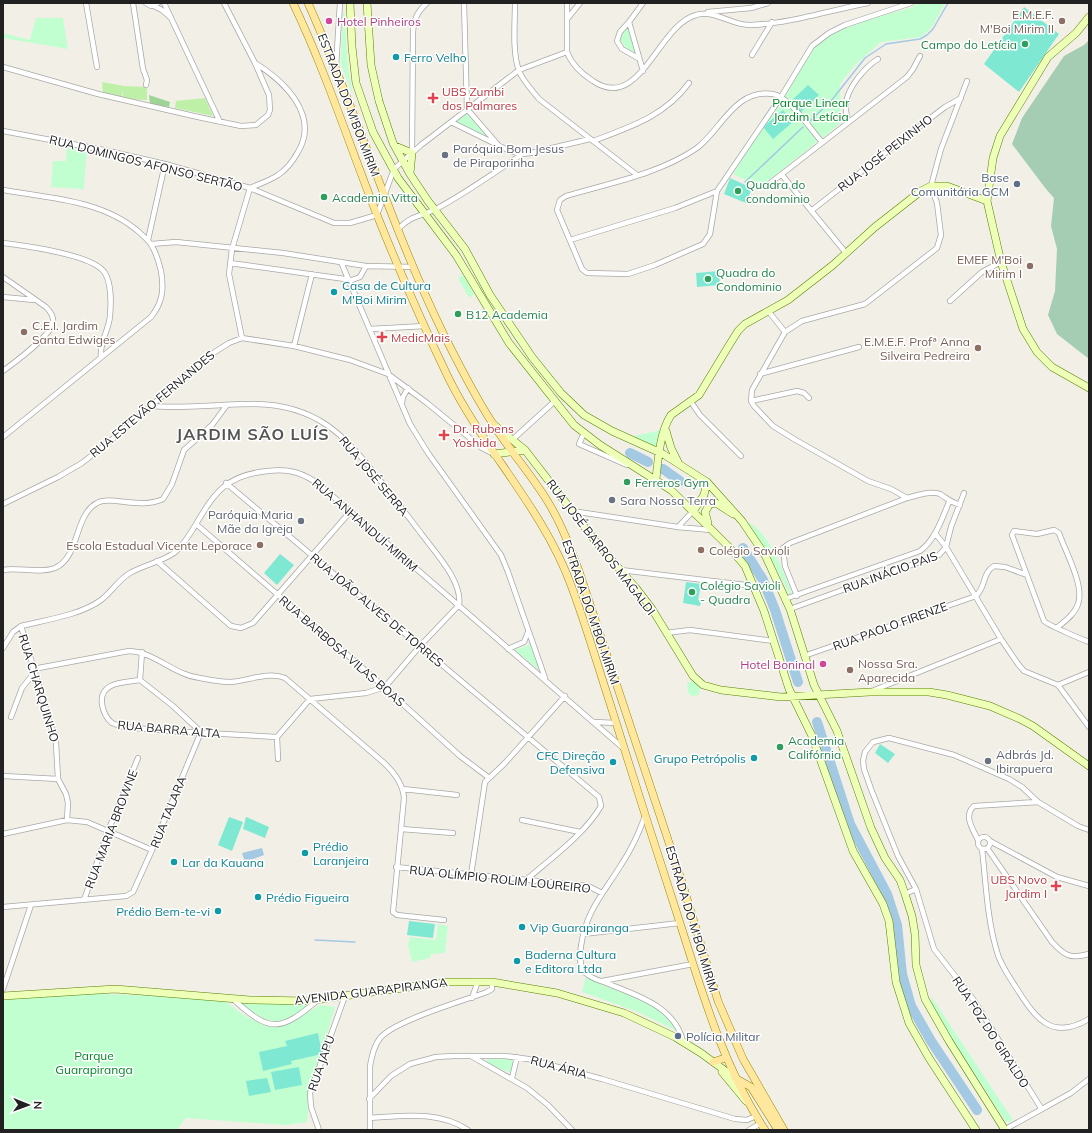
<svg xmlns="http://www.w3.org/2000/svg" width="1092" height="1133" viewBox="0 0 1092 1133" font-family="Mulish,sans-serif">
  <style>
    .grass { fill: #bef0a8 }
    .forest { fill: #9ed597 }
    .cemetery { fill: #a5cdb3 }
    .park { fill: #c1ffd1 }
    .pitch { fill: #7ee8d3 }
    .water { fill: #a3c9e3 }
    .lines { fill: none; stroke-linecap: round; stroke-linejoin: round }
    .stream { stroke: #a3c9e3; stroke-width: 1.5 }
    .river { stroke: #a3c9e3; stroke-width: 10 }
    .street-casing { stroke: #a8a8a8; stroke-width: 6 }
    .secondary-casing { stroke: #597f00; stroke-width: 8 }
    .primary-casing { stroke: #9d8700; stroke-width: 8 }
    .street { stroke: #fff; stroke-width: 4.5 }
    .secondary { stroke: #eeffb7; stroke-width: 7 }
    .primary { stroke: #ffe89e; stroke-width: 7 }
    .hotel-dot { fill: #d1479c; stroke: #fff; stroke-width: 1.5 }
    .education-dot { fill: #8d6e63; stroke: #fff; stroke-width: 1.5 }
    .leisure-dot { fill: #2e9e5b; stroke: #fff; stroke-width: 1.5 }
    .culture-dot { fill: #0f9aa8; stroke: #fff; stroke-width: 1.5 }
    .health-dot { fill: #e0444e; stroke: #fff; stroke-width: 1.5 }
    .worship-dot { fill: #6b7280; stroke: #fff; stroke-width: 1.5 }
    .service-dot { fill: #5c6f8a; stroke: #fff; stroke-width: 1.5 }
    .labels { text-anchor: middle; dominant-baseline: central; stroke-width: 3; stroke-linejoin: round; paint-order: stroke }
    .education-label { font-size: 12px; fill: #785e54; stroke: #fff; text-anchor: end }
    .hotel-label { font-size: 12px; fill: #b23c85; stroke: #fff; text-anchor: start }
    .leisure-label { font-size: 12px; fill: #27864d; stroke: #fff; text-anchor: start }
    .culture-label { font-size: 12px; fill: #0d838f; stroke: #fff; text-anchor: start }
    .health-label { font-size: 12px; fill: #be3a42; stroke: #fff; text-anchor: start }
    .park-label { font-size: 12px; fill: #028626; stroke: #fff }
    .street-label { font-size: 12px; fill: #212121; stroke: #fff }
    .worship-label { font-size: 12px; fill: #5b616d; stroke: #fff; text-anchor: start }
    .service-label { font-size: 12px; fill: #4e5e75; stroke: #fff; text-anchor: end }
    .district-label { font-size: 16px; font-weight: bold; letter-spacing: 1px; fill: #545454; stroke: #fff }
  </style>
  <rect width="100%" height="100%" fill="#f2f0e6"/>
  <path class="grass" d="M102,82L124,86L147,87V100L123,99V89L122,97L103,94Z
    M205,98L213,116L175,108L176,101Z"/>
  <path class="forest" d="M149,95L170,102L169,107L150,104Z"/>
  <path class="cemetery" d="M1089,40V359L1057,334L1048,315L1055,291L1057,249L1051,226L1054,198L1046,189L1012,144L1022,118L1064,56L1084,45Z"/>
  <path class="park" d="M918,3H945L932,27L921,37L881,42L855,65L840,84L841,123L760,187L733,174L760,131L779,106L814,48L833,33L870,19L910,8Z
    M344,13L348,68L353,96L341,64L342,14Z
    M36,18H63L68,49L3,38V33L30,40Z
    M628,26L636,54L629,51L619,39Z
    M466,111L494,142L454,121Z
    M67,146L87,147L84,189L51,187L53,161H66Z
    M463,275L474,294L469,298L458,278Z
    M661,430L656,447L630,437Z
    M748,522C769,532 785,573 792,595L790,596L773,561Z
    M529,638L540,671L515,650L529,645Z
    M694,681L700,687L699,695L691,696C688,692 686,688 688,682Z
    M438,924L448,926L445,953L431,954L430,958L412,962L408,946L410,937L436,940Z
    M586,975C608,991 637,994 660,1009C666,1013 671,1020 675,1025V1030L638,1012L582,992Z
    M70,993L220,998L247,1017L269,1027L288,1024L320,1005L335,1007L310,1095L307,1122L285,1125L186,1118L177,1130H3V997Z
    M931,996L1013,1120L1009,1122L1005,1121L941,1022L932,1005Z
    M311,1002C305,1007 298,1014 291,1018C275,1028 252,1014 241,1003Z
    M488,1058L514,1059L511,1073L485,1063Z"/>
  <path class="pitch" d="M1024,7L1059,34L1019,92L984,64Z
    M808,85L819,95L800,113L791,101Z
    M783,110L793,122L773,139L763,127Z
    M730,178L752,188L746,203L724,194Z
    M719,271L720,285L697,287L696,273Z
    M280,554L294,565L277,585L264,573Z
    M686,582L701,584L698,600L701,601L700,606L683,603Z
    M880,744L895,754L888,763L875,753Z
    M229,817L243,822L232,851L218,845Z
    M246,817L269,827L265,838L243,829Z
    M409,921L435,924L433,938L407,935Z
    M318,1033L322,1054L291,1061L292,1064L263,1071L259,1052L287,1046L285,1041Z
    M299,1067L302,1085L275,1090L271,1072Z
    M267,1078L271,1092L249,1096L246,1081Z"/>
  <path class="water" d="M262,848L264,855L245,862L242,853Z"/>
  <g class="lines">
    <path class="stream" d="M810,121L831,101L865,58L886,44L920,39L927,35L933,29L948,3
      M745,182L803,127
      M315,940L355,942"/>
    <path class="river" d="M630,453L648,462
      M663,469L680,481
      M743,548L763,580L775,610L798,682
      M817,722L850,824L887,894L897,925L902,974L911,1006L931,1041L977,1110"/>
    <defs>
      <path id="street" d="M86,3L97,67
        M133,3L143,69L147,80L146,85
        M146,3L151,6L158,3
        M164,3L220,122
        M464,3L467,109L499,146
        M515,3C515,24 512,51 519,71C523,81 532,90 539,99L637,175
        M567,3V52C572,65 582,74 593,81C640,113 658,25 696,15C716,9 731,26 751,25C787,24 832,10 868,3
        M154,6L162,10L170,17
        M708,12L751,8L768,3
        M567,19L580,3
        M629,22L620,32L617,41L622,49L638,58
        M752,55L772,22
        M3,67L98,94L198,117L241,126L256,125L268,115L270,110L269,95L255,63L224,3
        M336,67L340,3
        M643,71L629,22L643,3
        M451,122L510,151L522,154
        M848,122C847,116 845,110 846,104C847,88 865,67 878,59
        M3,131L104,150L165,164L250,188L334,223H350L377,215L394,169L421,145L519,70L567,52
        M593,141C630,127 665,116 689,83
        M822,142C810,129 790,97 773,94C735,88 721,130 697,148C659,174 610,183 566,196L560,200L557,210L582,269L587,273L628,274L655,265L703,244L710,234L717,191L781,97L812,46L829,33L845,25L911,3
        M412,153L413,32C414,19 417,12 427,3
        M782,175L846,253
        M769,184L907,77L913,69L920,56
        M250,188C259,184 269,181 278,175C286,170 293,161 298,152C320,115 284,81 255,63
        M3,190C49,198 103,200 139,232C144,237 150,241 153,248C157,255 159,263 161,271C164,289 163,302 151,317L3,437
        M811,211L899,142L945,107L961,98
        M398,229C413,214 420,217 436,209C466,193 494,173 522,154L531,153L590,139
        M148,240L165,164
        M570,240L675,208L717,191
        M3,243C25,246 93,254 105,273C112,285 111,303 110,316C109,330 99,343 101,357
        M151,244L176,242L283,253L366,266L414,267
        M341,262L410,424L428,453L501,555L508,572L545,678
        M230,263L352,280L360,277L366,266
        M3,277L46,307C50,311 54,317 53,323C50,336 14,363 3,371
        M3,297L34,300
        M950,301L982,272L1001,262
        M769,312L785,332L752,390L751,401L754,406L773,426L794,439L868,481L891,489L907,498
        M370,329L425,326
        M785,332L802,321L865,304L937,248L941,235L937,203L931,186L941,149L967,81
        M242,338L229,274L232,249L250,188
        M294,346L312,274
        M760,374L859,347
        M751,401L797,391L804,393L809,398
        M691,402L700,415L741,456
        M402,403L403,397L408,388
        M149,406C185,409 219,404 255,404C316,405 344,434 379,479C393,496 406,514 420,532C433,550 463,581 459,605
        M584,433L579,444L627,465
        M512,440L555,401
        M226,483L599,797L601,806C586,833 549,860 526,880
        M3,504L58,477L82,463L120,433L207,357L229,343L242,338L294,346L350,360L388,374L427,403L482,448L494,454
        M572,511L678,527L711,530
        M196,524L373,677L460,756L488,777
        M678,527L694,510
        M935,533L946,547L1001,639L1018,664L1024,671L1058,685L1089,727
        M157,561L231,626L241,628L253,623L350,512
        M3,570C19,567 39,574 55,568C80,557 74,515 97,503C111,495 140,510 163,499L172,484L184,450L212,425L227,405
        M621,570L754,586
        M797,596L785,566L783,548L790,543L907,498C916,496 931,490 940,494C948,499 950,502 960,505
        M785,599L920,551C935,540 942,519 949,502
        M790,609L939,555L946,547L951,527L964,493
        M21,626L56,743L58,779L66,794L68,803L67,820
        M1058,627C1065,621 1075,614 1078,604C1085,586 1065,551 1059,533L1054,530L1037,534L1014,531L1012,535L1044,621C1048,625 1081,639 1089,642
        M666,633L690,630L774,641
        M3,648L13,632L21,626C45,620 81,615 101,600C112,592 118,580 130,573C144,565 161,562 174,553C182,547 188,537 193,529C214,494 224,475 268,471C289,468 304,473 321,486L623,748
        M508,649L524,642L528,632
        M804,656L976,596C986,587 982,573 994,566L1005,567L1027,575
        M33,669L129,651C155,652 174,675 200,678C210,680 220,682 230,682C248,681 268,671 285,678L383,762C394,772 403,784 404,798L393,912L397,915L444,920
        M140,680C125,683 99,681 102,704C103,711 106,718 112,723L123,727L170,731L277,737
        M140,680L173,706L201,732
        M140,680L142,652
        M1058,685L1089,672
        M872,691L1001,639
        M11,717L22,688L34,673
        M594,722L616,723
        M277,737L310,699L366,693L385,687L420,646L459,605
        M277,737L278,759
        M3,776L58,779
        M403,789L457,795
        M645,816C639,833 631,850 621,865C603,894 586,911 581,946C580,954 579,963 583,970C587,977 597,980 604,982C635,995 674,1005 683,1041
        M522,820L580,832
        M401,829L453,833
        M3,834L67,820L87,822L152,850
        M978 843a6 6 0 1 1 12 0a6 6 0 1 1-12 0Z
        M978,840C973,829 963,816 974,806L1038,802
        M990,841L1057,877L1089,886
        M987,848L1052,942C1065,956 1070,959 1089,954
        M982,849C986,883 987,921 998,955C1002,967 1010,978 1017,989C1036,1019 1052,1041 1089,1019
        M396,867L588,886L602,893
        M471,875L485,782L505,763L565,696
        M905,894L916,889
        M84,900L108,831L138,758
        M3,907L126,896L133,892L152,850L201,732
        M583,934L680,923
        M602,981L693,964
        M3,989L31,905
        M472,998L478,981
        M233,999C270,1033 280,1032 318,1000
        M471,1056L527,1088L548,1105L572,1130
        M512,1078L517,1057
        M369,1099L391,1076L410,1064L436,1057L454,1056H505L528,1059L602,1079L735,1119L747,1120L756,1116
        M1041,1108L973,999L934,949L916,889L898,856L871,789L864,769L863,761L865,752L873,742L889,738L954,755L1009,779L1022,787L1038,802L1078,826L1089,830
        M370,1118C403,1116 438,1110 468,1130
        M319,1130L311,1107L310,1093L345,996
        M370,1130V1066C372,1056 374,1045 381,1037C397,1020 463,1001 487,992L492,989V982
        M749,1130L761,1123
        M1004,1130L1071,1093L1089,1079"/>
      <path id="secondary" d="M350,3L352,47L356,83L373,132L398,178L456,255L509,343L574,425L600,445L671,490L728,546L745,566L764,611L789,689L812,736L853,851L883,904L889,921L896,982L909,1023L929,1058L976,1130
        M367,3L371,65L379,101L393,143L410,174L428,201L465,249L490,295L532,357L561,393L584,415L612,431L663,454L707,482L742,521L765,555L790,609L814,685L837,731L871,828L885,858L900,880L905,894L912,916L915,934L916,965L925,999L949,1041L1005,1130
        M1089,17L1076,33L1048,57L1000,136L993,158L987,201L1001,262L1023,329L1037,352L1052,367L1089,388
        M395,146L412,153L410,173
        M493,424L525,450L596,542L636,588L652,609L693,676L703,685L721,690L781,697L870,692H929L947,695L990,706L1020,719L1033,726L1089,766
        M666,431L671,448L678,462
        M494,454L525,450
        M656,479C658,459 660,432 671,415L699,395L728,347L738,331L745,324L788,300L833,265L875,227L921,191L931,186H947L987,201
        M694,510L704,495L707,482
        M708,523L705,512L710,504L716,503L733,514
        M3,996L115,989L250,1000L307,1001L447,982H492L557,993L624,1013L675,1037L701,1053L735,1078
        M722,1072L746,1101"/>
      <path id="primary" d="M293,3C326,72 349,144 377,215C399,270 423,325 449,379C485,451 543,509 571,585C585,622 596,660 608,697C631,771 655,846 679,920C702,992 723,1066 765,1130
        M308,3C357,112 391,227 444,335C459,365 474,395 493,424C510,451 531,474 548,502C561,523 570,547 579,571L681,879L718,1001L743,1059L784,1130
        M713,1062L725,1058
        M735,1078L751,1087L778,1130"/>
    </defs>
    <use href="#street" class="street-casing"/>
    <use href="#secondary" class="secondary-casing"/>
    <use href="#primary" class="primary-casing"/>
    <use href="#street" class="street"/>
    <use href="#secondary" class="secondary"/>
    <use href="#primary" class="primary"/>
  </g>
  <g class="hotel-dot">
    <circle cx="329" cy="21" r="4"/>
    <circle cx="823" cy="664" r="4"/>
  </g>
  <g class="education-dot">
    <circle cx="1062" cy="21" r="4"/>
    <circle cx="1030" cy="266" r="4"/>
    <circle cx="24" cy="332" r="4"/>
    <circle cx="978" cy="348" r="4"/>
    <circle cx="260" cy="545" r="4"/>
    <circle cx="701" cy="550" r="4"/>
    <circle cx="850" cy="670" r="4"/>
  </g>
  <g class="leisure-dot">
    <circle cx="1025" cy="44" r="4"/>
    <circle cx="738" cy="191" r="4"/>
    <circle cx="324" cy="197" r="4"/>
    <circle cx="708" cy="279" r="4"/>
    <circle cx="458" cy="314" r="4"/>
    <circle cx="627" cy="482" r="4"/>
    <circle cx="692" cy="592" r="4"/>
    <circle cx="780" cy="747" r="4"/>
  </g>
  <g class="culture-dot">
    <circle cx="396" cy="57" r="4"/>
    <circle cx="334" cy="292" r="4"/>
    <circle cx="754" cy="758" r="4"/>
    <circle cx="613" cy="762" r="4"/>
    <circle cx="305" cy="853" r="4"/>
    <circle cx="174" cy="862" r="4"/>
    <circle cx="258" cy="897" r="4"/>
    <circle cx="218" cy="911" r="4"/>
    <circle cx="522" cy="927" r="4"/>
    <circle cx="517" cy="961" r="4"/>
  </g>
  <g class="health-dot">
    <path d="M431 92h4v4h4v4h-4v4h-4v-4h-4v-4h4z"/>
    <path d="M380 331h4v4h4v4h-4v4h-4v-4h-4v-4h4z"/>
    <path d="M442 429h4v4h4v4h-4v4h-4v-4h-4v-4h4z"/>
    <path d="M1054 880h4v4h4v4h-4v4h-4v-4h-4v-4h4z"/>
  </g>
  <g class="worship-dot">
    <circle cx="445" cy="155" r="4"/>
    <circle cx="612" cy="500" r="4"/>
    <circle cx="301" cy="521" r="4"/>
    <circle cx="988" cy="761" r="4"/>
  </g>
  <g class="service-dot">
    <circle cx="1017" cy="184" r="4"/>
    <circle cx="678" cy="1036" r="4"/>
  </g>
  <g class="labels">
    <g class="education-label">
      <text x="1054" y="14">E.M.E.F.<tspan x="1054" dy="14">M'Boi Mirim II</tspan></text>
      <text x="1022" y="259">EMEF M'Boi<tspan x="1022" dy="14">Mirim I</tspan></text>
      <text x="32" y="325" text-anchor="start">C.E.I. Jardim<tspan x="32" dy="14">Santa Edwiges</tspan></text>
      <text x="970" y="341">E.M.E.F. Profª Anna<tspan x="970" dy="14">Silveira Pedreira</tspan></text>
      <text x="252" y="545">Escola Estadual Vicente Leporace</text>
      <text x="709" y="550" text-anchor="start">Colégio Savioli</text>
      <text x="858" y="663" text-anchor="start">Nossa Sra.<tspan x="858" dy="14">Aparecida</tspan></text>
    </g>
    <g class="hotel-label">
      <text x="337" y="21">Hotel Pinheiros</text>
      <text x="815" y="664" text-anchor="end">Hotel Boninal</text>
    </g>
    <g class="leisure-label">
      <text x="1017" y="44" text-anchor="end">Campo do Letícia</text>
      <text x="746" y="184">Quadra do<tspan x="746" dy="14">condominio</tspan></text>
      <text x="332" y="197">Academia Vitta</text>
      <text x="716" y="272">Quadra do<tspan x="716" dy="14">Condominio</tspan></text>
      <text x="466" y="314">B12 Academia</text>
      <text x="635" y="482">Ferreros Gym</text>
      <text x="700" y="585">Colégio Savioli<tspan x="700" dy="14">- Quadra</tspan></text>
      <text x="788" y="740">Academia<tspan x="788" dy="14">Califórnia</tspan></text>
    </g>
    <g class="culture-label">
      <text x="404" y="57">Ferro Velho</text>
      <text x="342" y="285">Casa de Cultura<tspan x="342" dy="14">M'Boi Mirim</tspan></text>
      <text x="605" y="755" text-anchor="end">CFC Direção<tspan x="605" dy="14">Defensiva</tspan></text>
      <text x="746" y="758" text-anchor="end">Grupo Petrópolis</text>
      <text x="313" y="846">Prédio<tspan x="313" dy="14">Laranjeira</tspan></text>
      <text x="182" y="862">Lar da Kauana</text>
      <text x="266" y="897">Prédio Figueira</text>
      <text x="210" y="911" text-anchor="end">Prédio Bem-te-vi</text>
      <text x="530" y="927">Vip Guarapiranga</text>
      <text x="525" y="954">Baderna Cultura<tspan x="525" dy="14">e Editora Ltda</tspan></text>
    </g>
    <g class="health-label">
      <text x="442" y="91">UBS Zumbi<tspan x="442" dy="14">dos Palmares</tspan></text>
      <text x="391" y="337">MedicMais</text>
      <text x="453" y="428">Dr. Rubens<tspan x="453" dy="14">Yoshida</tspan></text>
      <text x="1047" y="879" text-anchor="end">UBS Novo<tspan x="1047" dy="14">Jardim I</tspan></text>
    </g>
    <g class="park-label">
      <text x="811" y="102">Parque Linear<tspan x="811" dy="14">Jardim Letícia</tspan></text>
      <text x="94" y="1055">Parque<tspan x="94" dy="14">Guarapiranga</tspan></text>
    </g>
    <g class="street-label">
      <text transform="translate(349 105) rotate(69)">ESTRADA DO M'BOI MIRIM</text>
      <text transform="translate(885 153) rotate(-38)">RUA JOSÉ PEIXINHO</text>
      <text transform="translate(146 163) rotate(14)">RUA DOMINGOS AFONSO SERTÃO</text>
      <text transform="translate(152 404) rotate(-40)">RUA ESTEVÃO FERNANDES</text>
      <text transform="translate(374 476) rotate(50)">RUA JOSÉ SERRA</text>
      <text transform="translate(365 525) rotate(41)">RUA ANHANDUÍ-MIRIM</text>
      <text transform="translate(601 547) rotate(52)">RUA JOSÉ BARROS MAGALDI</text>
      <text transform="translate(890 572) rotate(-20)">RUA INÁCIO PAIS</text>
      <text transform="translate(377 610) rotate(40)">RUA JOÃO ALVES DE TORRES</text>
      <text transform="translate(591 612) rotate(71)">ESTRADA DO M'BOI MIRIM</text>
      <text transform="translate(890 626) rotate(-20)">RUA PAOLO FIRENZE</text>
      <text transform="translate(342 651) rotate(41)">RUA BARBOSA VILAS BOAS</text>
      <text transform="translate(39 688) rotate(73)">RUA CHARQUINHO</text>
      <text transform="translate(169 729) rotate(5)">RUA BARRA ALTA</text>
      <text transform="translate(168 812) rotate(-68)">RUA TALARA</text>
      <text transform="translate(111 829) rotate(-69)">RUA MARIA BROWNE</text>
      <text transform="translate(500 879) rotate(6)">RUA OLÍMPIO ROLIM LOUREIRO</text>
      <text transform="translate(692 919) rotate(73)">ESTRADA DO M'BOI MIRIM</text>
      <text transform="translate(371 991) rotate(-7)">AVENIDA GUARAPIRANGA</text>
      <text transform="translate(991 1032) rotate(57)">RUA FOZ DO GIRALDO</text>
      <text transform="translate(321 1063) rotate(-71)">RUA JAPU</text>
      <text transform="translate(559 1067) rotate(15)">RUA ÁRIA</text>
    </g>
    <g class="worship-label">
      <text x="453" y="148">Paróquia Bom Jesus<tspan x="453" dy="14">de Piraporinha</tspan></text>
      <text x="620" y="500">Sara Nossa Terra</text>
      <text x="293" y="514" text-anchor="end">Paróquia Maria<tspan x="293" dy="14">Mãe da Igreja</tspan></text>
      <text x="996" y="754">Adbrás Jd.<tspan x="996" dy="14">Ibirapuera</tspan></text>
    </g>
    <g class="service-label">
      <text x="1009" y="177">Base<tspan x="1009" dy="14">Comunitária GCM</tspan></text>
      <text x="686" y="1036" text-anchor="start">Polícia Militar</text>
    </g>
    <g class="district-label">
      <text x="253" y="434">JARDIM SÃO LUÍS</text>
    </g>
  </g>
  <rect width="1092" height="1133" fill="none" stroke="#212121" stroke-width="8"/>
  <g transform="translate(28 1105) rotate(91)" stroke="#ffffff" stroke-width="3" paint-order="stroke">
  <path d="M0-3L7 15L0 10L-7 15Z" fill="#212121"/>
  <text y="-6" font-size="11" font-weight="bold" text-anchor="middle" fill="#212121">N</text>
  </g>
</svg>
